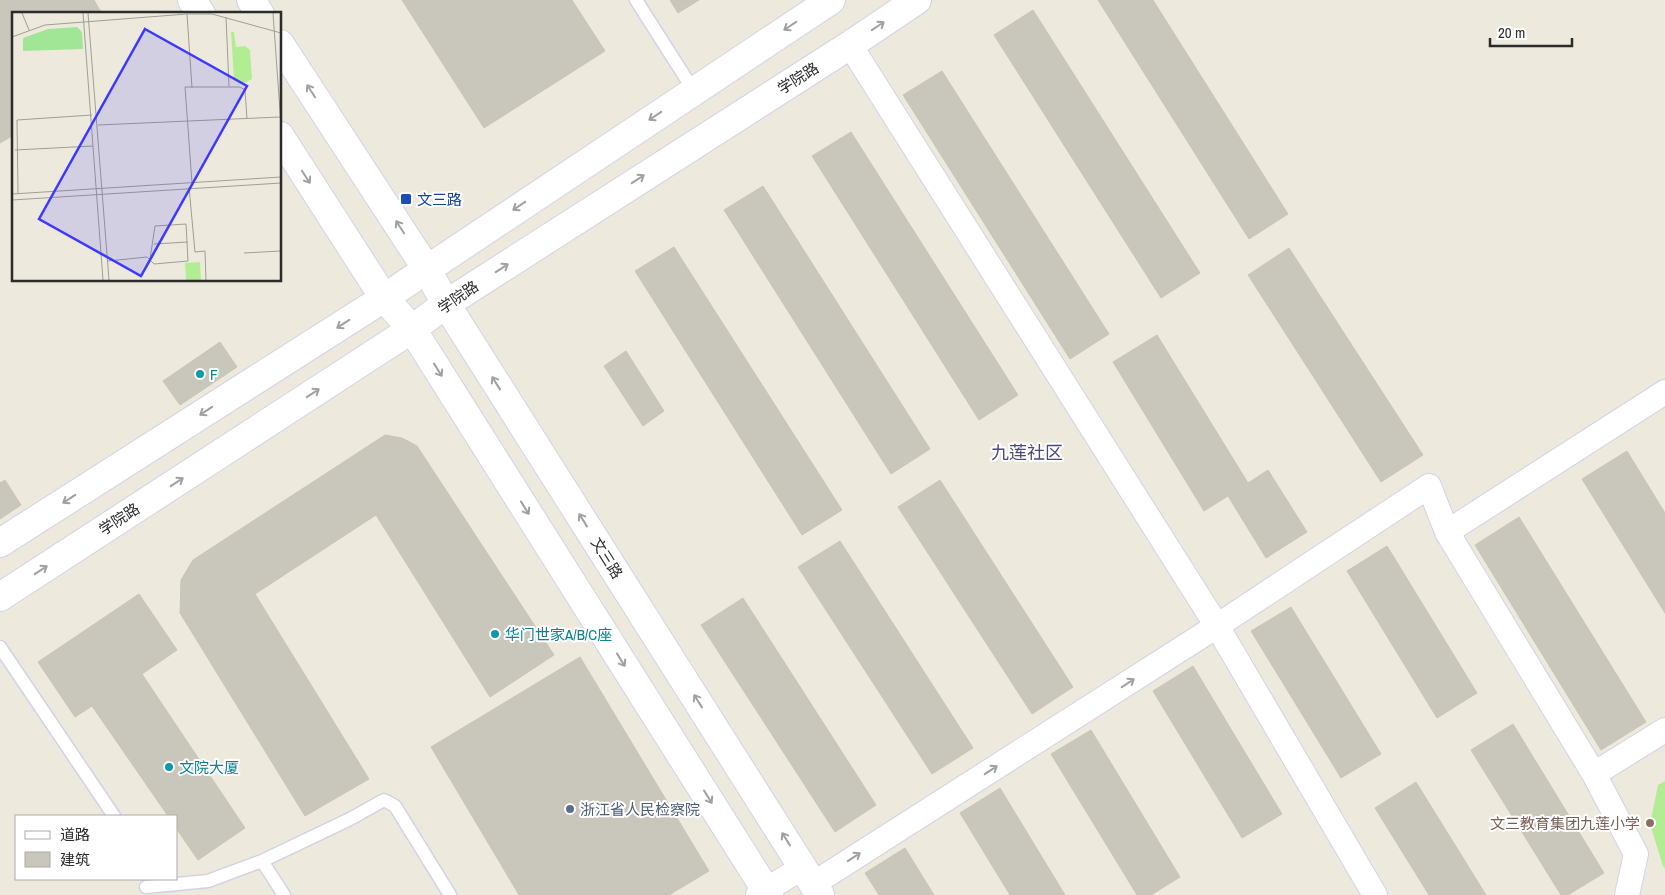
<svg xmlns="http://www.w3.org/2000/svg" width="1665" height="895" viewBox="0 0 1665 895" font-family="'Archivo Narrow','Noto Sans SC',sans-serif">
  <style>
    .pitch { fill: #b3ed93 }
    .building { fill: #c9c6bc; stroke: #c9c6b6 }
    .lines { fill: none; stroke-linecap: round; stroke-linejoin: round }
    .service-casing { stroke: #d2d2e4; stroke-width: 15 }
    .minor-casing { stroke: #d2d2e4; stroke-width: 26 }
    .secondary-casing { stroke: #d2d2e4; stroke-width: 30 }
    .service { stroke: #fff; stroke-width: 12 }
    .minor { stroke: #fff; stroke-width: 24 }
    .secondary { stroke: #fff; stroke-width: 28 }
    .oneway { stroke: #a0a0a0 }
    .transit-dot { fill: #1a4fb4; stroke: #fff; stroke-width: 2 }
    .culture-dot { fill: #0f9aa8; stroke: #fff; stroke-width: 2 }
    .service-dot { fill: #5c6f8a; stroke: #fff; stroke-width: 2 }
    .education-dot { fill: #8d6e63; stroke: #fff; stroke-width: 2 }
    .labels { text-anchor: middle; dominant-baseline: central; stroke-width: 4; stroke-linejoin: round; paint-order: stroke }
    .street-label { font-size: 15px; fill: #2b2b2b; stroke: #fff }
    .transit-label { font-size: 15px; fill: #164399; stroke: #fff; text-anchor: start }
    .culture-label { font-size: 15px; fill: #0d838f; stroke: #fff; text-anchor: start }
    .service-label { font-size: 15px; fill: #4e5e75; stroke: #fff; text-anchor: start }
    .education-label { font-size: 15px; fill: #785e54; stroke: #fff; text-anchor: end }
    .quarter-label { font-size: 18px; fill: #4b497d; stroke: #fff }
    .inset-road { fill: none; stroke: #9f9e96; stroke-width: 1 }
    .view { fill: #3d38ff; fill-opacity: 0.15; stroke: #3d38ff; stroke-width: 2.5 }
    .inset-edge { fill: none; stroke: #2b2b2b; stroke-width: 2.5 }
  </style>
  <rect width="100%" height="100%" fill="#edeadd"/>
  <path class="pitch" d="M1665,781V868L1663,866L1650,824L1658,785Z"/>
  <path class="building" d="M0,0H94L102,14H14V135L0,143Z
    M402,0H572L605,51L484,128Z
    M670,0H699L678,13Z
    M1098,0H1153L1288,214L1249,239Z
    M1033,10L1200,273L1161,298L994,35Z
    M942,71L1109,334L1070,359L903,95Z
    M851,132L1018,395L979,420L812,156Z
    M763,186L930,449L891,474L724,210Z
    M674,247L842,510L802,535L635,271Z
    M1289,248L1423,455L1381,482L1248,275Z
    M1157,335L1248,483L1268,470L1307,532L1266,558L1228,496L1204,511L1113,362Z
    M220,342L237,367L180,405L163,381Z
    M626,351L664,411L643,426L604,366Z
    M385,435L402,438L417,446L554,655L490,697L376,515L255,594L369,779L305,816L180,613L181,580L193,560Z
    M1627,451L1665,513V613L1582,479Z
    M5,480L21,505L0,519V483Z
    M940,480L1073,687L1032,714L898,507Z
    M1519,517L1646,722L1601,750L1475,545Z
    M840,541L973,748L932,774L798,567Z
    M1387,546L1477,693L1437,718L1347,571Z
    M139,594L177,650L142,674L245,828L198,860L176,828V816H168L92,706L75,717L38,662Z
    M743,598L876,805L835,832L701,625Z
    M1291,607L1381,754L1341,778L1251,631Z
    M580,657L709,871L669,895H519L431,747Z
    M1193,666L1282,814L1242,838L1153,691Z
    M1513,724L1604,873L1568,895H1561L1471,750Z
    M1091,730L1180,877L1151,895H1137L1051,754Z
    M1416,782L1486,895H1429L1375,808Z
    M1000,788L1065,895H1010L960,813Z
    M905,848L934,895H879L865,873Z"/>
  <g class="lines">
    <defs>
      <path id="service" d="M636,0L694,91
        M0,647L114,816
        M262,861L284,895
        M146,887L208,881L262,861L350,819L384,800L395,806L450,895"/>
      <path id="minor" d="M850,45L1217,626L1375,895
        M1447,532L1665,392
        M1594,774L1665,730
        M813,884L1217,626L1429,486L1447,532L1594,774L1636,854L1627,895
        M758,895L803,867"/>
      <path id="secondary" d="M192,0L201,14
        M251,0L260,14
        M280,44L426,268L446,304L820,895
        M280,136L384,298L412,329L769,895
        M0,543L384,298L831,0
        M0,597L412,329L446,304L850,45L917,0"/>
    </defs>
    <use href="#service" class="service-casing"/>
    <use href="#minor" class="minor-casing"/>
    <use href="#secondary" class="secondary-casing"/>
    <use href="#service" class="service"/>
    <use href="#minor" class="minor"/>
    <use href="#secondary" class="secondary"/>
  </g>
  <defs><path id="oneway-shaft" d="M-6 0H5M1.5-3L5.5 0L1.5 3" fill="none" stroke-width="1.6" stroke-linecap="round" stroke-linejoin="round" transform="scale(1.25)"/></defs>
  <g class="oneway">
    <use href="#oneway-shaft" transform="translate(790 26) rotate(146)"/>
    <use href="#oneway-shaft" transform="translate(878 26) rotate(-34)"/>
    <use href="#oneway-shaft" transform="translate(311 91) rotate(-123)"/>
    <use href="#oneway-shaft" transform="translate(655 116) rotate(146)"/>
    <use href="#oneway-shaft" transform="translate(306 177) rotate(57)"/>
    <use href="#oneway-shaft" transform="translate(638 179) rotate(-33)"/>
    <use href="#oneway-shaft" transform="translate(519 206) rotate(146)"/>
    <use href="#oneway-shaft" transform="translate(400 227) rotate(-123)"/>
    <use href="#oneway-shaft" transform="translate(502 268) rotate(-33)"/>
    <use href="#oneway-shaft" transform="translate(343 324) rotate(147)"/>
    <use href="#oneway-shaft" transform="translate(438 370) rotate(58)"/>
    <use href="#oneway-shaft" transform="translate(496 383) rotate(-122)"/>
    <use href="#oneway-shaft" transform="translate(313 393) rotate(-33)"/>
    <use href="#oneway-shaft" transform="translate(206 411) rotate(147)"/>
    <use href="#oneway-shaft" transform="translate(177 482) rotate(-33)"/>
    <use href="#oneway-shaft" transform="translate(69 499) rotate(147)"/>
    <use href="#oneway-shaft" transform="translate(525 508) rotate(58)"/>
    <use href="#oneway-shaft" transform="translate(583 520) rotate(-122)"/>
    <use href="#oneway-shaft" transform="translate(41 570) rotate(-33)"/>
    <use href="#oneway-shaft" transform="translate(621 660) rotate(58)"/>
    <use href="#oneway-shaft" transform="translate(1128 683) rotate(-33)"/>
    <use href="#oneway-shaft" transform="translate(698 701) rotate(-122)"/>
    <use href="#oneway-shaft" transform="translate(991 770) rotate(-33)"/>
    <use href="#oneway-shaft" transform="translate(708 797) rotate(58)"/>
    <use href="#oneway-shaft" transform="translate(786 839) rotate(-122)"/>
    <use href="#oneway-shaft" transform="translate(854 857) rotate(-33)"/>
  </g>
  <rect class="transit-dot" x="400" y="193" width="12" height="12" rx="2.5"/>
  <g class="culture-dot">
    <circle cx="200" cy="374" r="5"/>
    <circle cx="495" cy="634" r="5"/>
    <circle cx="169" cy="767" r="5"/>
  </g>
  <circle class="service-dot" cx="570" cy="809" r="5"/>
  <circle class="education-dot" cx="1650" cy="823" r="5"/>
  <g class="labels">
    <g class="street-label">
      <text transform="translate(798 78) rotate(-32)">学院路</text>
      <text transform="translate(458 297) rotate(-34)">学院路</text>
      <text transform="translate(119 519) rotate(-33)">学院路</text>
      <text transform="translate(607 558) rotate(58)">文三路</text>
    </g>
    <g class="transit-label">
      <text x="417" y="199">文三路</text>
    </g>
    <g class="culture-label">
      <text x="210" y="374">F</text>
      <text x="505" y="634">华门世家A/B/C座</text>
      <text x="179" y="767">文院大厦</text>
    </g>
    <g class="service-label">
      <text x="580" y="809">浙江省人民检察院</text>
    </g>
    <g class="education-label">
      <text x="1640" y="823">文三教育集团九莲小学</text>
    </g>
    <g class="quarter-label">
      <text x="1027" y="452">九莲社区</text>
    </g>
  </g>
  <g transform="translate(12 12)">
    <rect width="269" height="269" fill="#edeadd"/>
    <path d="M65,15L70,20L71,37L11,39V26L36,17Z" fill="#a1e697"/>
    <path d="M219,20H222L224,35L233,34L238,38L240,67L231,72L222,68ZM188,250L189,268H174L173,251Z" fill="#b3ed93"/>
    <path class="inset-road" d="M10,1L17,18M71,1L91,268M76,1L97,268M261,1L269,113M175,2L180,76M214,5L217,74M0,25L33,13L175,2H200L269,21M86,113L268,105M3,138L81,134M180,171L173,75H228L233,78L235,107M177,175L183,240L193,239L194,268M6,181L5,108L80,103M0,182L269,165M0,188L269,171M142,232L176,230M232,241L269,239M96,249L135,245L142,252L176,249L174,212L143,214L138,247"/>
    <path class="view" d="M133,17L235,74L129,264L27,207Z"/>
    <rect width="269" height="269" class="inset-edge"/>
  </g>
  <rect x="15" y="815" width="162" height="65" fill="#ffffff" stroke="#aaaaaa"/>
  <rect x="25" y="831" width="25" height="8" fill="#ffffff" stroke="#aaaaaa"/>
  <text x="60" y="840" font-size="15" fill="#2b2b2b">道路</text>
  <rect x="25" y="852" width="25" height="15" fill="#c9c6bc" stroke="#aaaaaa"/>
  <text x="60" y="865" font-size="15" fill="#2b2b2b">建筑</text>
  <path d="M1490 38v8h82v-8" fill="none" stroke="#2b2b2b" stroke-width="2.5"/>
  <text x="1498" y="38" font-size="15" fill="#2b2b2b" stroke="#ffffff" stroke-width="4" paint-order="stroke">20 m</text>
</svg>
